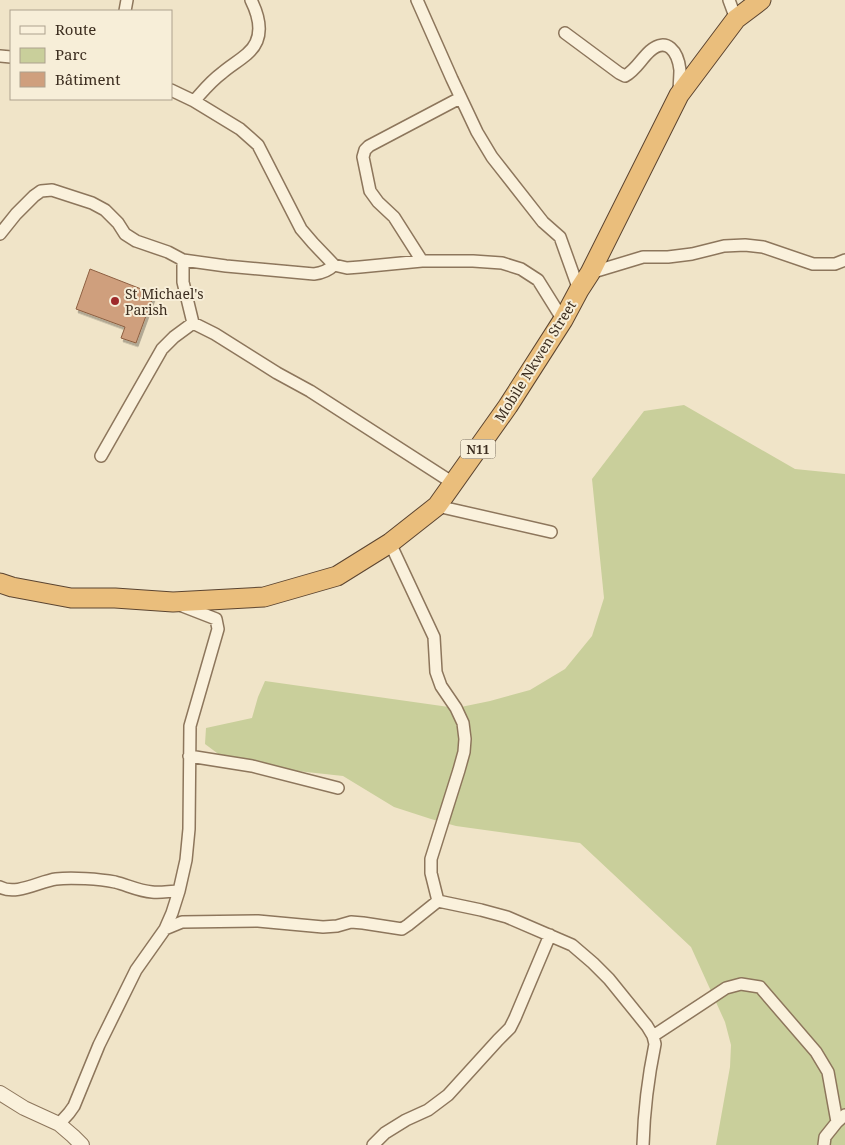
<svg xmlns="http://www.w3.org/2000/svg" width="845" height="1145" viewBox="0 0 845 1145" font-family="'Noto Serif',serif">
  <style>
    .green { fill: #c9cf9b }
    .building { fill: #cf9f7d; stroke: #8d5f41; filter: url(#shadow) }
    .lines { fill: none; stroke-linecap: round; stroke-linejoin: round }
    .minor-casing { stroke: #8d765c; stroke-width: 14 }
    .tertiary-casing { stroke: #8d765c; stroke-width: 16 }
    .trunk-casing { stroke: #5b4430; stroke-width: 21 }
    .minor { stroke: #faf1dc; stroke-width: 11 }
    .tertiary { stroke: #faf1dc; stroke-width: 14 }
    .trunk { stroke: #eabe7c; stroke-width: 19 }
    .poi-dot { fill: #9e2a2b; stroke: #f7eed8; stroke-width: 2 }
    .labels { text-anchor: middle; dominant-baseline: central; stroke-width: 4; stroke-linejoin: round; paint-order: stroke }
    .shield { fill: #f7eed8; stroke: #756857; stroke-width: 1 }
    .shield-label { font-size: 12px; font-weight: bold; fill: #3d2e20 }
    .poi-label { font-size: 14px; fill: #3d2e20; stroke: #f7eed8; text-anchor: start }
    .street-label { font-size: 14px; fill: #3d2e20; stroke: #f7eed8 }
  </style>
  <defs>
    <filter id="shadow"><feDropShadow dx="2" dy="3.5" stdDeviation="0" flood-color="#0004"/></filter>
  </defs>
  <rect width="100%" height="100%" fill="#f0e4c8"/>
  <path class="green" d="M684,405L795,469L845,474V1145H716L730,1067L731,1045L725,1022L691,947L580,843L456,826L431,819L394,807L343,776L252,766L229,762L205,744L206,728L252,718L258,697L265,681L456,708L490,701L530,690L565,669L592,636L604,598L592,479L644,411Z"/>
  <path class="building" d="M90,269L154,294L136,343L121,338L125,327L76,309Z"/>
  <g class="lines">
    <defs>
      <path id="minor" d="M417,0L452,79L477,132L492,157L543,222L560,237L579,290
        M729,0L736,19
        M125,11L127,0
        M565,33L619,73L625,76C636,70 641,59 650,51C667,36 678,52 680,70C680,77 679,86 679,94
        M0,56L11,57
        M171,90L194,101L240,129L258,145L301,229L313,243L334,265L347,268L360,267L422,261H473L502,263L521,269L538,280L563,320
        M194,101C203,91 211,81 222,73C230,66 239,61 247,54C265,39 260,18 251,0
        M0,234L16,214L34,196L41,191L52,190L92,203L105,210L118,223L125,234L136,241L168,252L183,260L226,266L314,274C322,273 328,271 334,265
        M183,260V282L193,323
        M422,261L394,217L378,202L370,191L363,157L365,150L369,146L460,98
        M590,273L643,257H668L692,254L724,246L745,245L763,247L813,264H835L845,260
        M101,456L162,349L174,337L193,323L215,334L277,373L310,391L453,483
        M437,506L551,532
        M390,543L434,637L436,672L441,686L456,708L463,723L465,739L464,752L459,770L431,859V873L438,901
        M189,756L252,766L338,788
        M0,887C16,896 40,881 56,879C71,877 100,879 115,882C127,885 139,891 152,892C161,893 170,891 179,891
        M438,901L481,910L507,917L572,945L593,963L609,979L647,1026L653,1036L655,1044C648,1078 644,1111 643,1145
        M165,929L182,922L258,921L323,927L337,926L351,922L363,923L402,929L408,925L438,901
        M653,1036L726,988L741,984L760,987L816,1052L828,1072L837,1122
        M59,1124L69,1113L74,1106L99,1045L136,970L165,929L172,913L179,891L186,860L189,829L190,726L218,629L216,619L180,605
        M373,1145L385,1133L406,1120L428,1110L448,1095L498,1040L510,1028L515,1018L550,935
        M824,1145L825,1137L837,1122L845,1115"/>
      <path id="tertiary" d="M0,1093L24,1108L59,1124L73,1136L82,1145"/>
      <path id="trunk" d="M0,583L12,587L71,598H115L173,602L264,597L337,576L390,543L437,506L508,406L563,320L579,290L590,273L679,95L736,19L761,0"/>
    </defs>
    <use href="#minor" class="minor-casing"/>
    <use href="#tertiary" class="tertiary-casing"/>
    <use href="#trunk" class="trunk-casing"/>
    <use href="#minor" class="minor"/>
    <use href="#tertiary" class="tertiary"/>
    <use href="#trunk" class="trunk"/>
  </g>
  <circle class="poi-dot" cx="115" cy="301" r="5"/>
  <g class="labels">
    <rect class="shield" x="460.5" y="439.5" width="35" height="19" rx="4"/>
    <g class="shield-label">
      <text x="478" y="449">N11</text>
    </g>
    <g class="poi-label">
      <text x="125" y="293">St Michael's<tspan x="125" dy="16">Parish</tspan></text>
    </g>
    <g class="street-label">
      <text transform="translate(535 361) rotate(-58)">Mobile Nkwen Street</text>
    </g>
  </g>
  <rect x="10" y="10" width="162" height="90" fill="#f7eed8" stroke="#ada18e"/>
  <rect x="20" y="26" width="25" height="8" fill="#faf1dc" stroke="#ada18e"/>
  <text x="55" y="35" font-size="15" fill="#3d2e20">Route</text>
  <rect x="20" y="48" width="25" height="15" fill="#c9cf9b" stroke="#ada18e"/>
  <text x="55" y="60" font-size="15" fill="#3d2e20">Parc</text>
  <rect x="20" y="72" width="25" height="15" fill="#cf9f7d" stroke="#ada18e"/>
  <text x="55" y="85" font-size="15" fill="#3d2e20">Bâtiment</text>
</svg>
